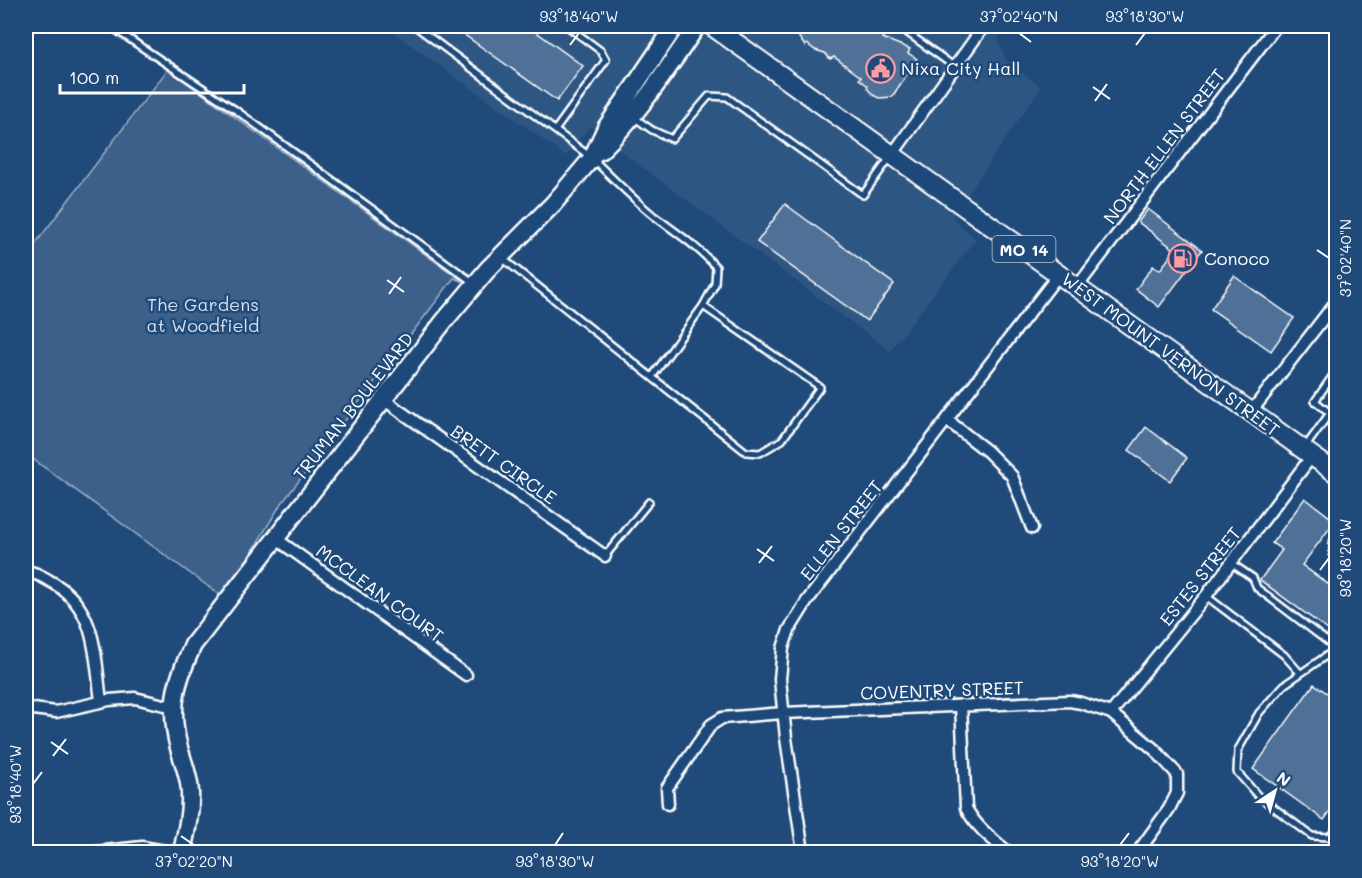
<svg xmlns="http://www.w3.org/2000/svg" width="1362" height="878" viewBox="0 0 1362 878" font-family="Mali,sans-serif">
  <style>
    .built { fill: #2e5683 }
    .green { fill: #3c618b; stroke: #9eb0c5; stroke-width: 1.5 }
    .building { fill: #507197; stroke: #fff; stroke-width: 1.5 }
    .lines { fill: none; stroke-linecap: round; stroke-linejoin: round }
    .lane-casing { stroke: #fff; stroke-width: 10 }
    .street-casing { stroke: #fff; stroke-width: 15 }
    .secondary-casing { stroke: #fff; stroke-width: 21 }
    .primary-casing { stroke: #fff; stroke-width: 22 }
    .lane { stroke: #1f4a7a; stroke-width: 5 }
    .street { stroke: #1f4a7a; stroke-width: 10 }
    .secondary { stroke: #1f4a7a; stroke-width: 16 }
    .primary { stroke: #1f4a7a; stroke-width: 18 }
    .ticks { fill: none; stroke: #fff; stroke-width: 2 }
    .labels { text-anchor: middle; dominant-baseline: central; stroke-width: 5; stroke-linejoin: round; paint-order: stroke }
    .shield { fill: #1f4a7a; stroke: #bcc9d7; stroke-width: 1.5 }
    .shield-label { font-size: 16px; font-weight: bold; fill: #fff }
    .poi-label { font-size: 18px; fill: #fff; stroke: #1f4a7a; text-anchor: start }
    .street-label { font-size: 18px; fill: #fff; stroke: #1f4a7a }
    .park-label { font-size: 18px; fill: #d8dfe8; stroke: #1f4a7a }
    .neatline { fill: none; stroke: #fff; stroke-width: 2 }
    .ticks-label { font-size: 15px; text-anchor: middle; fill: #fff }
  </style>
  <rect width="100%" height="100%" fill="#1f4a7a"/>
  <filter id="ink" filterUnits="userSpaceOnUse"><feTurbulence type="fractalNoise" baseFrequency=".0167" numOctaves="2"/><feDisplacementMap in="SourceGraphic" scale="12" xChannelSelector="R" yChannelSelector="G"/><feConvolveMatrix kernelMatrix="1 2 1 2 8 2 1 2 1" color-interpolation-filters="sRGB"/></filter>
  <g filter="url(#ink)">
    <path class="built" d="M384,26H1002L998,41L1007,61L1041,87L952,218L976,239L890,351L615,147L590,126L566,156Z"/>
    <path class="green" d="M168,69L465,283L454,278L279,507L224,598L26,454V256Z"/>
    <path class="building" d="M452,26H528L583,66L557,101Z
      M800,26H874L885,33L882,38L910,49L908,53L917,59L892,97L879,98L873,95L867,88L868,86L859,79L861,77L834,57L830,59L825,53L815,50L807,44L805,46L796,33Z
      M785,204L894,284L867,321L757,242Z
      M1148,209L1202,250L1159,307L1136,289L1153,266L1160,270L1175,250L1138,222Z
      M1234,276L1294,318L1271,351L1211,309Z
      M1146,427L1187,458L1170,481L1129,450Z
      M1305,498L1335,521L1302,565L1336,590V626L1332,633L1260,580L1282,550L1272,543Z
      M1314,684L1330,695L1336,686V803L1324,820L1253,769Z"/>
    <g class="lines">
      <defs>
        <path id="lane" d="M110,26L237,111L474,283
          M415,26L592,158C612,178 632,198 654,216C676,232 698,247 716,267L715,284L703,306L652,377
          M898,26L955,67
          M635,118L652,130L672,139L709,96L727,97L863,195L889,159
          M556,129L606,60L601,51L567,26
          M502,258L746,452L760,453L782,440L820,387L703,306
          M1336,371L1315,401L1336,418
          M1306,446L1330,413
          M1336,537L1333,542V555L1336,558
          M605,556L649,502
          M1231,563L1253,578L1257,588L1336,648
          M1206,596L1284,655L1300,673
          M1336,649L1284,685L1259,713L1238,750L1237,772L1258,796L1312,836L1329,837L1336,830"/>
        <path id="street" d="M892,155L984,26
          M1077,287L1276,26
          M383,399L605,556
          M1251,412L1336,302
          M947,420L987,451L1012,476L1032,528
          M275,538L466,675
          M26,571C37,573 45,578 55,584C97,610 95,657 101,701
          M961,705L966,808C976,827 992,839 1008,852
          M26,708L56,712L109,700L135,698L173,707
          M1111,713L1206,596L1312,456
          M668,804L667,788L711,725L722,718L783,713L1070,701L1081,703L1111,713L1155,750L1177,774V793L1169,809L1138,852
          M95,852L142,847L171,852
          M803,852L786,738L780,679L783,648L789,630L807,601L1059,274"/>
        <path id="secondary" d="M600,151C638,115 667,69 697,26
          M182,852C186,833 191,813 190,793C190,778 183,762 179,748C168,707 176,682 193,645L445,320L488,269L553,204L592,158L606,128L675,26"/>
        <path id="primary" d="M712,26L1336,473"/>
      </defs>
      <use href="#lane" class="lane-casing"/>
      <use href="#street" class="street-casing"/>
      <use href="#secondary" class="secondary-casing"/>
      <use href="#primary" class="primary-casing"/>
      <use href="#lane" class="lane"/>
      <use href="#street" class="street"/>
      <use href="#secondary" class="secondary"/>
      <use href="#primary" class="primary"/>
    </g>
  </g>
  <path class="ticks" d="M1019,33L1031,42M570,45L579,33M1136,45L1145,33M1093,87L1110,99M1095,101L1107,84M1317,250L1329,258M387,280L404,292M389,294L401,277M757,549L774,561M759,563L772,546M1320,570L1329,558M51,742L68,754M53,756L66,739M33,784L42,772M181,836L194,845M555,845L563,833M1120,845L1129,833"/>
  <defs>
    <symbol id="civic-ring" viewBox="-11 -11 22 22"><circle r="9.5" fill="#1f4a7a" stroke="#ff9aa2" stroke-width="1.5"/><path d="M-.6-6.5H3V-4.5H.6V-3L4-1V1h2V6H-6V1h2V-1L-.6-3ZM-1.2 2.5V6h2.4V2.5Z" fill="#ff9aa2"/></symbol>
    <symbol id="fuel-ring" viewBox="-11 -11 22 22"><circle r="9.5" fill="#1f4a7a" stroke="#ff9aa2" stroke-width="1.5"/><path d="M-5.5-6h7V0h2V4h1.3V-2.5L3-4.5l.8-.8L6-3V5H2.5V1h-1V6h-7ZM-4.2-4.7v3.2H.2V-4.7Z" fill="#ff9aa2"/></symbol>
  </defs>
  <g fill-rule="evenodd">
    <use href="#civic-ring" x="864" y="52" width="33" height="33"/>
    <use href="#fuel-ring" x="1166" y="242" width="33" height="33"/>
  </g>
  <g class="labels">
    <rect class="shield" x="992.5" y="236" width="63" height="26" rx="4.5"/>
    <g class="shield-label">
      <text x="1024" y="249">MO 14</text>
    </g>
    <g class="poi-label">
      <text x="901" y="68">Nixa City Hall</text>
      <text x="1204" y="258">Conoco</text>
    </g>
    <g class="street-label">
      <text transform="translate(1164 146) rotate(-53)">NORTH ELLEN STREET</text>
      <text transform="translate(1171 354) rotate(36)">WEST MOUNT VERNON STREET</text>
      <text transform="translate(353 406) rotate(-52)">TRUMAN BOULEVARD</text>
      <text transform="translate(504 464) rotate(35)">BRETT CIRCLE</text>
      <text transform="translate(841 530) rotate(-52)">ELLEN STREET</text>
      <text transform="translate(1200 576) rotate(-52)">ESTES STREET</text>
      <text transform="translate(380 593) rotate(36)">MCCLEAN COURT</text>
      <text transform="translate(942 690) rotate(-2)">COVENTRY STREET</text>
    </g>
    <g class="park-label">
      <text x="203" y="304">The Gardens<tspan x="203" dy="21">at Woodfield</tspan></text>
    </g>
  </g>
  <rect width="1362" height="878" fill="none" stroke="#1f4a7a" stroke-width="66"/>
  <g transform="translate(1275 791) rotate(36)" stroke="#1f4a7a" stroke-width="4.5" paint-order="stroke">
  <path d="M0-4.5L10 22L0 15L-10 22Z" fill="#ffffff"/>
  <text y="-9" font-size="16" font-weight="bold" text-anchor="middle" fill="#ffffff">N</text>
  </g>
  <path d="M60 84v9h184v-9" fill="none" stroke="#ffffff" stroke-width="3"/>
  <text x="69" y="84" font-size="18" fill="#ffffff" stroke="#1f4a7a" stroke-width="4.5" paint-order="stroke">100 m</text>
  <rect x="33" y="33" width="1296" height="812" class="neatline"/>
  <g class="ticks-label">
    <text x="579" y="22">93°18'40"W</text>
    <text x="1019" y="22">37°02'40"N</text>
    <text x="1145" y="22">93°18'30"W</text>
    <text transform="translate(1346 258) rotate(-90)" y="5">37°02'40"N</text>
    <text transform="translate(1346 558) rotate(-90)" y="5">93°18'20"W</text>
    <text transform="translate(16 784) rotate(-90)" y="5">93°18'40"W</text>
    <text x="194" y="867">37°02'20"N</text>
    <text x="555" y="867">93°18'30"W</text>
    <text x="1120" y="867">93°18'20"W</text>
  </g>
</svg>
